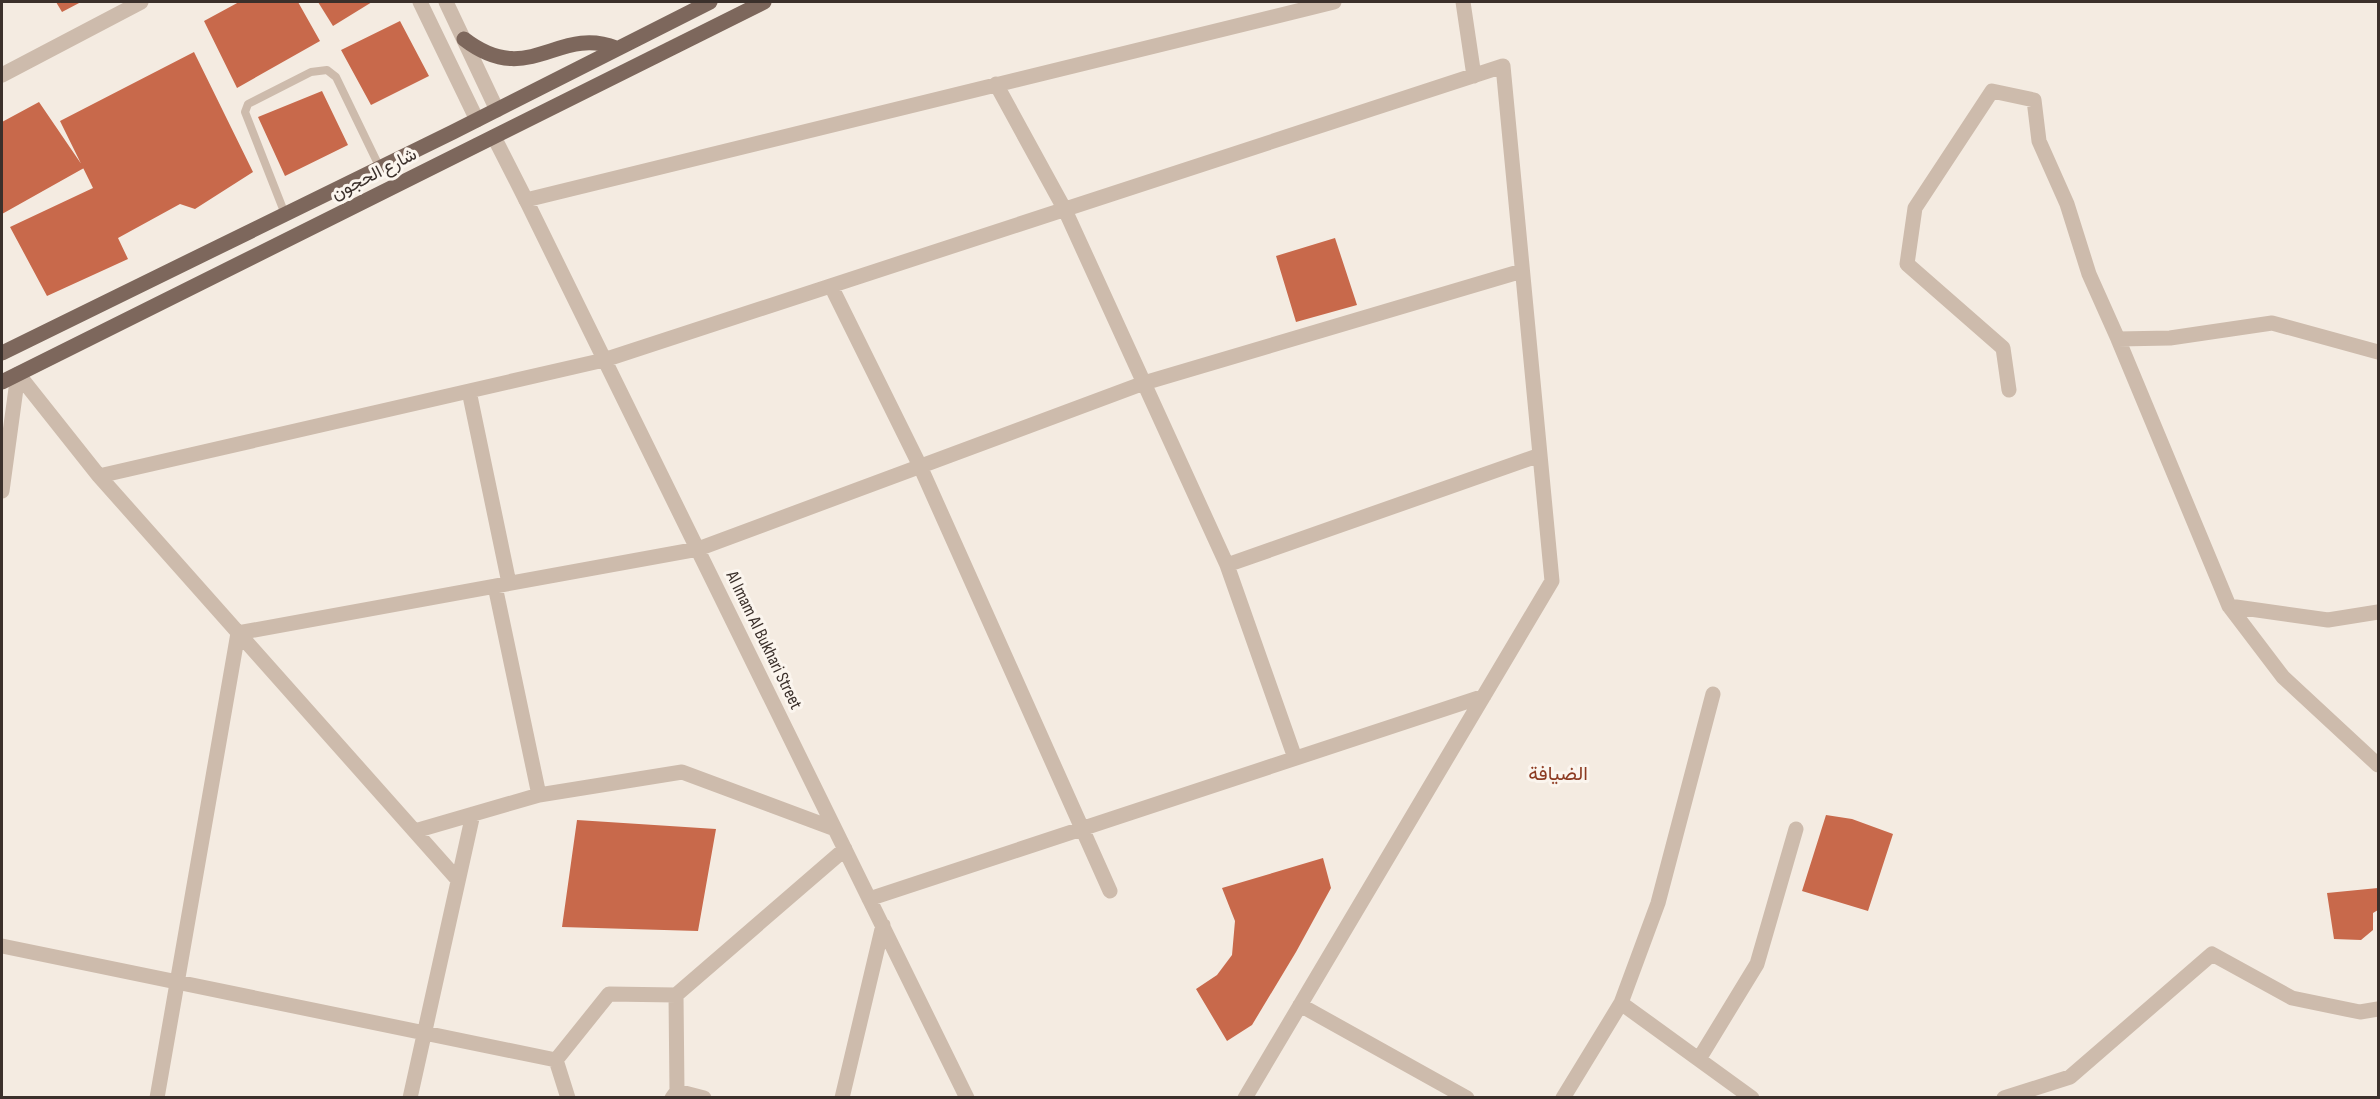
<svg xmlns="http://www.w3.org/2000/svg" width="2380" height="1099" viewBox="0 0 2380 1099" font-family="'Sofia Sans Condensed',Vazirmatn,sans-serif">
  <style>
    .building { fill: #c8694b }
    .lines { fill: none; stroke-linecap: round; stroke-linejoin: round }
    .service { stroke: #cdbbac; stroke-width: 8 }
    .minor { stroke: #cdbbac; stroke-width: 15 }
    .tertiary { stroke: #cdbbac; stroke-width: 15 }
    .primary { stroke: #7d675c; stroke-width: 15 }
    .labels { text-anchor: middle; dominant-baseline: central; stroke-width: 6; stroke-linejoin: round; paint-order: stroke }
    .street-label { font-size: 18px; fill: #3b302b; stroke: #fbf5ee }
    .neighbourhood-label { font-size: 20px; fill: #8c3b22; stroke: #fbf5ee }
  </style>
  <rect width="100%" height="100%" fill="#f4ebe1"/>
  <path class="building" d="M56,2H81L62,12Z
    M239,2H298L320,41L237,88L204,21Z
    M318,2H372L333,26Z
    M400,21L429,76L371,105L341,50Z
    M194,52L253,172L195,209L180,204L118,238L128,259L47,296L10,227L93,188L60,121Z
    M322,91L348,145L285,176L258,117Z
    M39,102L84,168L2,214V122Z
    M1335,238L1357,305L1296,322L1276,256Z
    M1826,815L1852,819L1893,834L1868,911L1802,891Z
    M577,820L716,829L698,931L562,927Z
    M1323,858L1331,888L1296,952L1252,1025L1227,1041L1196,989L1217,975L1232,955L1235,921L1222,888Z
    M2378,888V910L2373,913V930L2361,940L2334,939L2327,893Z"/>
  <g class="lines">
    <path class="service" d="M285,214L245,112L248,104L311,72L327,70L336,77L380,168"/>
    <path class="minor" d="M420,2L477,120
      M446,2L497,110
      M1463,2L1474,76
      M2,75L141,2
      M996,84L1065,210L1227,565L1295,758
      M831,286L920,466L1110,891
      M2118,339L2229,606L2328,620L2378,612
      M2009,390L2003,348L1907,264L1915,208L1992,91L2034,100L2039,141L2067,204L2089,274L2118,339L2170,338L2272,323L2378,352
      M469,391L509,583
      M99,476L604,360L1503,66L1552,581L1245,1098
      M2,491L18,374L99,476L458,880
      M1227,565L1540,455
      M2229,606L2283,677L2378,765
      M539,795L682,772L835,829
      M415,831L539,795L495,586
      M869,899L1484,696
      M2,946L556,1060L568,1098
      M1621,1003L1752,1098
      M1300,1005L1467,1098
      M1699,1059L1757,964L1796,829
      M556,1060L609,994L676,995
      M677,1091L704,1098
      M157,1098L238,633L698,549L1144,383L1522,271
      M410,1098L473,814
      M672,1098L677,1091L676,995L845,849
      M842,1098L883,925
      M967,1098L526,200L1334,2
      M1563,1098L1621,1003L1658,903L1713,694
      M2004,1098L2070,1077L2212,954L2292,998L2360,1012L2378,1009"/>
    <path class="tertiary" d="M494,137L526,200"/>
    <path class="primary" d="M464,39C529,89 557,25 616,48
      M2,353L453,132L710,2
      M2,382L764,2"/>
  </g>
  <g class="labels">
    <g class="street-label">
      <text transform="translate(374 174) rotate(-27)">شارع الحجون</text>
      <text transform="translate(764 640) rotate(64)">Al Imam Al Bukhari Street</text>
    </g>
    <g class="neighbourhood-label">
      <text x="1558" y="774">الضيافة</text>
    </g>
  </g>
  <rect width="2380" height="1099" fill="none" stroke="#3b302b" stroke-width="6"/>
</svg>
